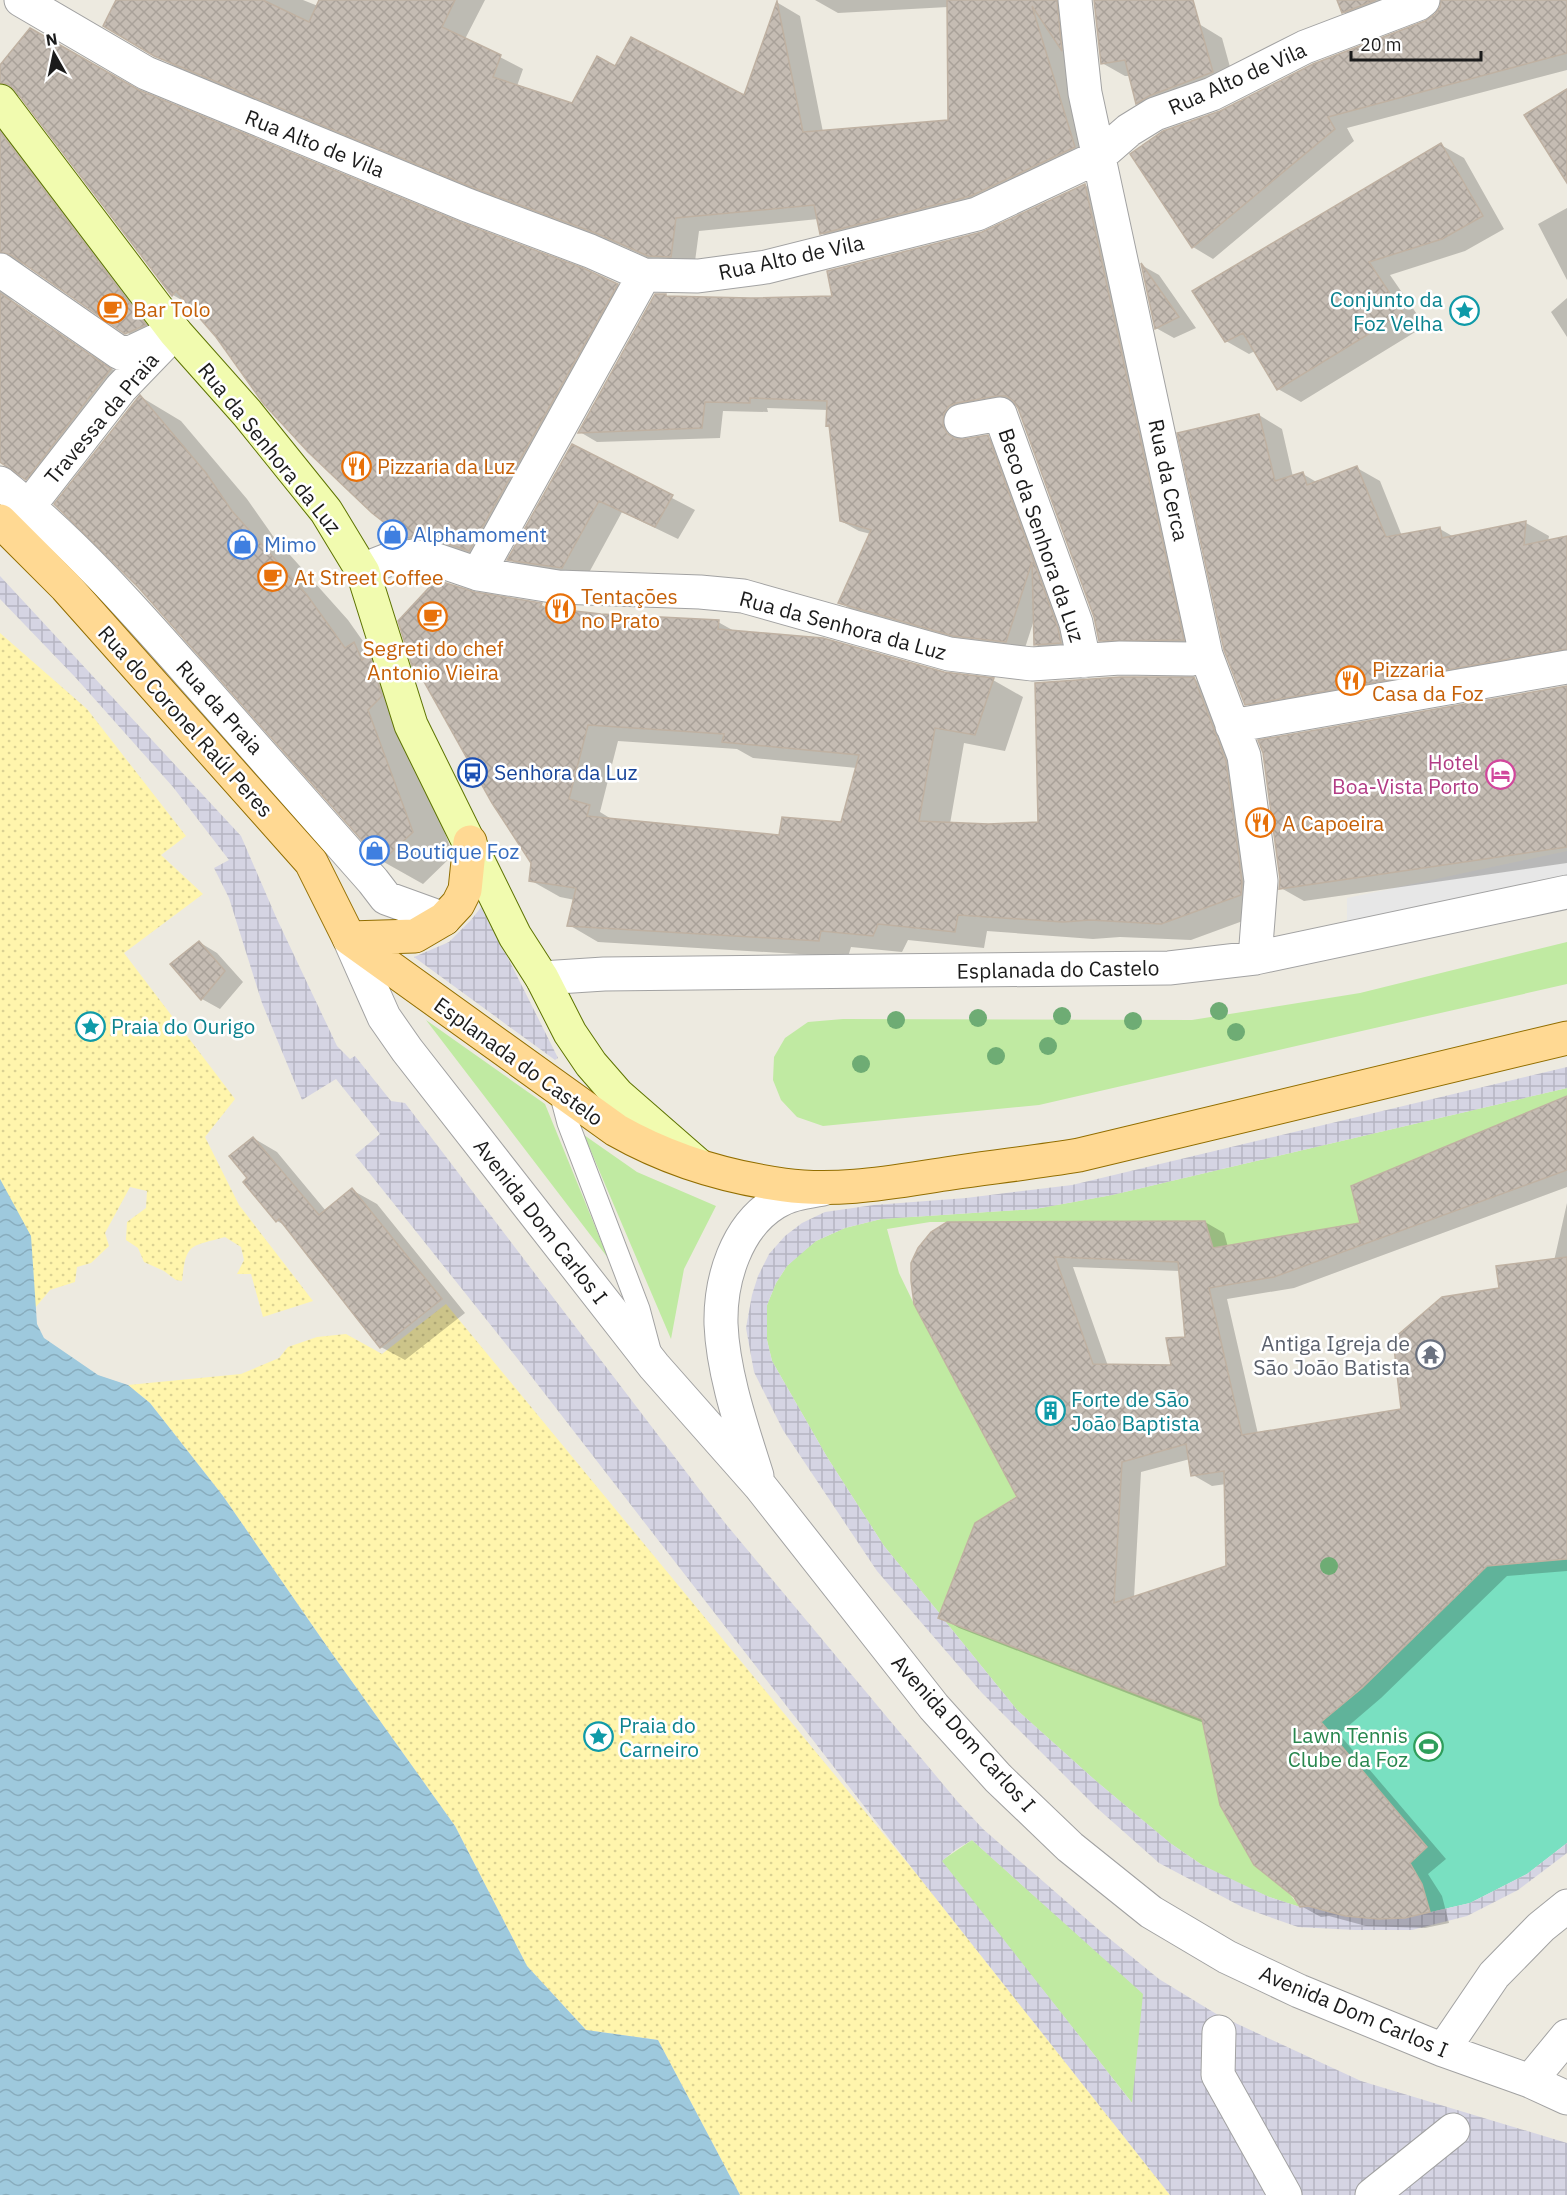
<svg xmlns="http://www.w3.org/2000/svg" width="1567" height="2195" viewBox="0 0 1567 2195" font-family="'IBM Plex Sans',sans-serif">
  <style>
    .grass { fill: #c0eaa2 }
    .sand { fill: url(#sand-dots) }
    .pitch { fill: #79e0c1 }
    .parking { fill: #e7e7e7 }
    .plaza { fill: url(#plaza-grid); fill-rule: evenodd }
    .water { fill: url(#water-waves) }
    .shadow { fill: #0003; fill-rule: evenodd }
    .building { fill: url(#building-cross-hatch); stroke: #bfb1a2; stroke-width: 1.5; fill-rule: evenodd }
    .lines { fill: none; stroke-linecap: round; stroke-linejoin: round }
    .lane-casing { stroke: #a2a2a2; stroke-width: 23 }
    .street-casing { stroke: #a2a2a2; stroke-width: 35 }
    .secondary-casing { stroke: #5d7301; stroke-width: 35 }
    .primary-casing { stroke: #926e00; stroke-width: 35 }
    .lane { stroke: #fff; stroke-width: 21 }
    .street { stroke: #fff; stroke-width: 33 }
    .secondary { stroke: #f1fbaf; stroke-width: 33 }
    .primary { stroke: #ffd993; stroke-width: 33 }
    .tree { fill: #6eac74 }
    .labels { text-anchor: middle; dominant-baseline: central; stroke-width: 5; stroke-linejoin: round; paint-order: stroke }
    .street-label { font-size: 21px; fill: #1b1b1b; stroke: #fff }
    .culture-label { font-size: 21px; fill: #0d838f; stroke: #fff; text-anchor: start }
    .food-label { font-size: 21px; fill: #c56008; stroke: #fff; text-anchor: start }
    .shop-label { font-size: 21px; fill: #366cbe; stroke: #fff; text-anchor: start }
    .hotel-label { font-size: 21px; fill: #b23c85; stroke: #fff; text-anchor: end }
    .transit-label { font-size: 21px; fill: #164399; stroke: #fff; text-anchor: start }
    .worship-label { font-size: 21px; fill: #5b616d; stroke: #fff; text-anchor: end }
    .leisure-label { font-size: 21px; fill: #27864d; stroke: #fff; text-anchor: end }
  </style>
  <defs>
    <pattern id="sand-dots" width="8" height="8" patternUnits="userSpaceOnUse" patternTransform="scale(1.5)"><rect width="8" height="8" fill="#fff5ac"/><path d="M2 2h.1M6 6h.1" fill="none" stroke="#dad193" stroke-width="1.8" stroke-linecap="round"/></pattern>
    <pattern id="plaza-grid" width="8" height="8" patternUnits="userSpaceOnUse" patternTransform="scale(1.5)"><rect width="8" height="8" fill="#d5d4e3"/><path d="M0 4h8M4 0v8" fill="none" stroke="#b6b5c2"/></pattern>
    <pattern id="water-waves" width="16" height="10" patternUnits="userSpaceOnUse" patternTransform="scale(1.5)"><rect width="16" height="10" fill="#9ec9dd"/><path d="M0 5q4-4 8 0t8 0" fill="none" stroke="#88acbd"/></pattern>
    <pattern id="building-cross-hatch" width="8" height="8" patternUnits="userSpaceOnUse" patternTransform="scale(1.5)"><rect width="8" height="8" fill="#c5bcb3"/><path d="M0 0l8 8M0 8l8-8" fill="none" stroke="#a9a199"/></pattern>
  </defs>
  <rect width="100%" height="100%" fill="#edeae0"/>
  <path class="grass" d="M1567,942V984L1039,1105L823,1126L797,1117L781,1100L773,1080L774,1057L785,1038L808,1022L843,1019L1192,1020L1360,993Z
    M426,1020L545,1104L608,1258Z
    M1567,1088V1096L1351,1186L1360,1223L1213,1248L1205,1221L930,1222L887,1229L899,1273L914,1304L1017,1496L975,1523L940,1614L884,1546L827,1457L772,1361L767,1340V1305L776,1283L787,1266L802,1252L816,1241L845,1228L881,1219L1035,1209L1112,1195Z
    M584,1135L637,1172L716,1206L684,1269L671,1339Z
    M945,1621L1202,1719L1221,1806L1300,1907L1269,1897L1236,1883L1202,1865L1170,1843L1096,1781L1017,1710Z
    M972,1840L1144,1994L1133,2104L941,1861Z"/>
  <path class="sand" d="M0,633L87,709L186,836L161,855L203,894L124,953L235,1099L205,1137L239,1205L313,1301L263,1317L251,1274H237L244,1260L241,1247L225,1237C190,1247 186,1242 182,1281L176,1280L164,1271L144,1262L138,1248L126,1240L127,1222L146,1208L147,1191L130,1187L105,1233L109,1246L91,1263L77,1267L75,1282L50,1290L35,1308L0,1301Z
    M446,1304L919,1877L1170,2195H740L658,2040L586,2030L527,1966L455,1826L328,1648L223,1496L150,1403L128,1385L241,1374L279,1358L288,1347L317,1337L346,1334L382,1354Z"/>
  <path class="pitch" d="M1567,1559V1843L1527,1874L1470,1903L1405,1918L1378,1919L1294,1897L1254,1865L1221,1806L1362,1688L1487,1566Z"/>
  <path class="parking" d="M1567,851V876L1347,923V898Z"/>
  <path class="plaza" d="M0,576L241,836L276,917L337,1046L350,1059L355,1056L391,1101L405,1103L725,1523L957,1801L983,1829L1099,1930L1159,1979L1218,2015L1361,2081L1567,2143V2195H1170L919,1877L521,1363L355,1155L380,1134L336,1079L302,1100L262,1003L229,898L214,868L229,860L173,787L75,677L0,599ZM972,1840L1143,1994L1132,2103L942,1861L955,1850Z
    M482,906L558,1058L555,1060L414,957L449,942L471,920Z
    M1567,1067V1088L1112,1195L1035,1209L881,1219L845,1228L816,1241L787,1266L776,1283L767,1305V1340L772,1361L827,1457L884,1546L940,1614L938,1618L945,1621L1017,1710L1096,1781L1170,1843L1202,1865L1269,1897L1300,1907L1308,1906L1378,1919L1405,1918L1470,1903L1527,1874L1567,1843V1853L1518,1890L1467,1916L1412,1930H1355L1298,1927L1244,1908L1159,1863L1097,1808L982,1693L877,1571L783,1430L754,1372L746,1328L752,1295L758,1276L769,1254L785,1236L802,1223L825,1212L874,1205L966,1198L1072,1185Z"/>
  <path class="water" d="M0,1179L31,1236L37,1324L44,1338L98,1375L128,1385L150,1403L223,1496L328,1648L455,1826L527,1966L586,2030L658,2040L740,2195H0Z"/>
  <path class="shadow" d="M118,0H303L318,6L321,0H485L465,39L523,69L517,86L572,104L615,68L745,97L778,3L800,16L823,132L950,121L948,7L838,13L815,0H1085L1084,62L1064,50L1097,160L844,246L821,233L818,219L699,231L694,269H672L622,246L498,200L179,69L105,25Z
    M1095,0H1185L1199,24L1222,38L1235,85L1160,116L1137,103L1130,76H1125L1102,63Z
    M1339,0H1417L1361,22L1343,12Z
    M1442,0H1567V70L1347,128L1354,141L1213,259L1193,247L1221,112L1426,23L1442,8Z
    M0,67L138,92L459,224L617,285L640,299L493,564L429,551L405,537L190,305L173,295L21,95L12,99L168,338L150,346L126,332L26,264L15,266L6,293L13,301L134,384L50,492L0,459Z
    M1441,145L1464,158L1504,229L1465,251L1390,275L1425,326L1301,402L1278,389L1255,351L1249,354L1226,341Z
    M1085,185L1103,196L1201,650H1118L1100,640L1095,616L1018,405L976,412L960,436L963,441L988,437L1006,447L1076,640L1053,655L1035,644L1034,620L1024,651L972,645L858,613L840,603L871,534L859,531L841,521L831,427L828,425V410L767,408L768,412L723,411L720,438L597,442L580,432L666,296L669,298L750,300L833,298L982,234Z
    M1567,208V280L1538,224Z
    M1143,266L1159,275L1196,328L1174,338L1156,328Z
    M1567,298V337L1551,312Z
    M141,397L181,421L247,499L273,536L348,620L372,654L409,734L453,855L423,884L382,861Z
    M1259,415L1282,429L1293,477L1303,474L1318,483L1357,468L1380,481L1402,536L1440,529L1454,537L1526,523L1549,536L1548,542L1567,538V665L1269,717L1246,704Z
    M572,446L695,510L678,539L622,512L585,580L532,572L509,559Z
    M474,594L542,605L550,610L601,616L718,622L736,632L944,674L993,680L1023,697L1005,751L964,743L950,824L988,825L1039,823L1194,679L1224,696L1270,911L1191,940L1120,937L1093,939L987,931L984,948L908,940L902,952L851,947L848,957L598,942L569,925L575,900L560,897L530,880L533,863L418,668L413,665L400,621ZM618,741L737,749L753,758L857,768L842,823L781,837L613,820L600,812Z
    M1567,688V863L1304,901L1281,888Z
    M199,942L217,953L243,982L220,1009L202,999L172,964Z
    M1567,1098V1187L1294,1288L1227,1299L1258,1434L1403,1411L1500,1290L1554,1261L1567,1203V1571L1507,1576L1381,1698L1339,1734L1446,1859L1428,1874L1442,1896L1449,1923L1425,1928L1366,1926L1329,1916L1321,1917L1301,1906L1204,1723L959,1628L940,1617L1019,1497L912,1281L1205,1222L1224,1233L1228,1247L1362,1225ZM1073,1267L1180,1271L1186,1338L1173,1366H1108ZM1190,1459L1193,1475L1212,1486L1226,1484L1227,1567L1134,1598L1141,1472Z
    M253,1138L277,1152L326,1211L352,1190L377,1204L465,1313L405,1360L381,1347L286,1226L277,1221L249,1179Z"/>
  <path class="building" d="M116,0H263L309,22L319,0H455L442,27L501,55L493,77L572,103L597,56L615,66L631,37L744,95L777,1L803,132L948,120L947,0H1057L1062,51L1032,6L1075,147L971,196L820,234L814,205L676,218L671,257L648,256L598,234L474,188L154,56L103,26Z
    M1094,0H1193L1213,72L1149,96L1136,104L1125,60L1101,64Z
    M1337,0H1376L1342,13Z
    M1441,0H1567V53L1328,117L1335,129L1192,248L1130,154L1163,131L1220,111L1313,64L1425,21L1435,14L1440,7Z
    M30,28L139,90L460,222L583,268L618,284L469,551L437,540L416,537L404,538L372,513L308,452L263,403L216,337L176,291L172,296L15,90L8,84L0,83V65Z
    M1567,89V183L1524,115Z
    M0,132L146,325L125,334L11,255L0,252Z
    M1441,143L1483,216L1442,239L1369,262L1403,313L1277,390L1243,333L1225,342L1192,291Z
    M1085,184L1184,640L1099,641L1094,617L1018,408L1013,401L1006,396H997L957,403L949,406L944,414L943,425L947,433L955,439H964L988,435L1058,628L1061,643L1034,645L1032,562L1006,642L953,636L838,603L871,530L840,521L829,425L826,426L827,401L750,398V403L705,402L702,428L578,433L655,294H666V296L750,298L832,296L827,271L982,232Z
    M1141,263L1179,317L1155,329Z
    M0,293L111,369L26,480L0,462Z
    M140,395L206,473L232,511L307,595L345,648L354,642L362,660L369,653L382,696L368,710L413,832L381,862L138,587L54,504Z
    M1259,414L1275,481L1303,472L1307,485L1357,466L1386,537L1440,527L1442,538L1526,521L1524,545L1567,536V649L1245,705L1224,650L1177,433Z
    M572,444L673,495L655,527L599,501L562,568L507,560Z
    M436,580L475,592L542,603L540,607L601,614L719,620L718,629L823,638L944,672L994,678L975,735L935,728L919,821L988,824L1038,822L1035,683L1120,677H1194L1226,761L1242,882L1241,895L1161,924L1090,920L1063,922L958,915L955,932L878,924L873,936L821,931L819,941L567,926L576,888L529,881L531,863L492,803L414,664L412,666L398,621ZM588,725L724,734L722,742L859,755L841,822L782,817L779,835L587,816L590,805L569,799Z
    M1567,686V847L1279,889L1280,879L1263,753L1258,740Z
    M199,941L225,971L201,1000L170,964Z
    M1567,1096V1170L1274,1277L1209,1288L1242,1435L1401,1409L1393,1339L1442,1297L1499,1288L1496,1266L1567,1257V1559L1487,1566L1362,1688L1321,1722L1427,1847L1410,1863L1422,1884L1430,1912L1405,1918L1378,1919L1345,1916L1308,1906L1300,1907L1294,1897L1254,1865L1220,1805L1202,1719L938,1618L975,1523L1017,1497L914,1304L911,1281V1263L918,1248L931,1232L947,1222L1205,1221L1213,1248L1360,1223L1351,1186ZM1055,1257L1178,1262L1185,1337L1166,1338L1171,1365L1093,1364ZM1186,1444L1191,1476L1224,1471L1226,1566L1114,1603L1122,1462Z
    M253,1137L319,1215L352,1188L442,1299L380,1348L279,1219L276,1222L243,1182L247,1178L229,1156Z"/>
  <g class="lines">
    <defs>
      <path id="lane" d="M559,1089L568,1123L639,1309L651,1354"/>
      <path id="street" d="M21,0L146,73L467,205L590,251L644,275L698,276L766,267L977,214L1098,157L1129,130L1155,114L1212,94L1305,47L1418,4L1423,0
        M1075,0L1085,93L1206,655L1244,756L1261,881L1255,958
        M0,270L120,353L132,352L166,336
        M961,421L1000,414L1076,623L1084,661
        M0,483C72,540 132,608 192,676C252,744 313,813 373,881L386,898L444,919
        M29,506L121,388L175,332
        M363,572L367,568L390,559L413,556L434,559L478,574L558,587L700,592L743,596L949,654L1032,664L1120,658L1191,659L1206,655
        M478,574L644,275
        M1232,726L1567,667
        M349,938L384,1017L407,1050L654,1366L760,1486L934,1707L998,1778L1070,1847L1151,1912L1227,1957L1299,1991L1443,2050L1530,2081L1567,2098
        M542,978L604,974L1169,968L1255,958L1567,892
        M757,1476C742,1428 723,1374 721,1324C720,1280 736,1227 775,1203C789,1194 806,1192 823,1189
        M1219,2032L1218,2075L1285,2195
        M1443,2050L1494,1975L1541,1927L1567,1906
        M1530,2081L1567,2036
        M1372,2195L1453,2130"/>
      <path id="secondary" d="M0,101L175,332L247,413L326,511L363,572L411,725L515,936L542,978L570,1033L591,1064L618,1095L697,1164"/>
      <path id="primary" d="M0,521L66,587L311,862L349,938L616,1130C667,1159 726,1177 784,1185C840,1193 897,1181 952,1173C994,1167 1036,1162 1079,1155L1567,1038
        M349,938L415,936L444,919L458,904L465,890L470,842"/>
    </defs>
    <use href="#lane" class="lane-casing"/>
    <use href="#street" class="street-casing"/>
    <use href="#secondary" class="secondary-casing"/>
    <use href="#primary" class="primary-casing"/>
    <use href="#lane" class="lane"/>
    <use href="#street" class="street"/>
    <use href="#secondary" class="secondary"/>
    <use href="#primary" class="primary"/>
  </g>
  <g class="tree">
    <circle cx="1219" cy="1011" r="9"/>
    <circle cx="1062" cy="1016" r="9"/>
    <circle cx="978" cy="1018" r="9"/>
    <circle cx="896" cy="1020" r="9"/>
    <circle cx="1133" cy="1021" r="9"/>
    <circle cx="1236" cy="1032" r="9"/>
    <circle cx="1048" cy="1046" r="9"/>
    <circle cx="996" cy="1056" r="9"/>
    <circle cx="861" cy="1064" r="9"/>
    <circle cx="1329" cy="1566" r="9"/>
  </g>
  <defs>
    <symbol id="cafe-ring" viewBox="-11 -11 22 22"><circle r="9.5" fill="#fff" stroke="#e8710a" stroke-width="1.5"/><path d="M-5.5-4.5H6V0H3Q3 3.5 0 3.5H-2.5Q-5.5 3.5-5.5 0ZM3-3.2v2h1.7v-2ZM-6 4.5H4V6H-6Z" fill="#e8710a"/></symbol>
    <symbol id="sight-ring" viewBox="-11 -11 22 22"><circle r="9.5" fill="#fff" stroke="#0f9aa8" stroke-width="1.5"/><path d="M0-6L1.8-2.2L6-1.7L2.9 1.2L3.7 5.4L0 3.3L-3.7 5.4L-2.9 1.2L-6-1.7L-1.8-2.2Z" fill="#0f9aa8"/></symbol>
    <symbol id="restaurant-ring" viewBox="-11 -11 22 22"><circle r="9.5" fill="#fff" stroke="#e8710a" stroke-width="1.5"/><path d="M-5-6h1v4h1v-4h1v4h1v-4h1v5L-1.5 .5V6h-2V.5L-5-1ZM5-6V6H3V1.5H1.5Q1.5-4 5-6Z" fill="#e8710a"/></symbol>
    <symbol id="shop-ring" viewBox="-11 -11 22 22"><circle r="9.5" fill="#fff" stroke="#3f7fe0" stroke-width="1.5"/><path d="M-5-2.5h2.3a2.7 3.5 0 0 1 5.4 0H5L5.5 6h-11ZM-1.5-2.5h3a1.5 2.3 0 0 0-3 0Z" fill="#3f7fe0"/></symbol>
    <symbol id="bus-ring" viewBox="-11 -11 22 22"><circle r="9.5" fill="#fff" stroke="#1a4fb4" stroke-width="1.5"/><path d="M-5-6H5V4H4V6H2V4H-2V6H-4V4H-5ZM-3.5-4V0h7V-4ZM-3.5 1.2v1.5H-2V1.2ZM2 1.2v1.5H3.5V1.2Z" fill="#1a4fb4"/></symbol>
    <symbol id="hotel-ring" viewBox="-11 -11 22 22"><circle r="9.5" fill="#fff" stroke="#d1479c" stroke-width="1.5"/><path d="M-6-4.5h1.5V1H6V5H4.5V3h-9V5H-6ZM-4 0a1.8 1.8 0 1 1 3.6 0ZM.5 0V-2.5h3Q6-2.5 6 0Z" fill="#d1479c"/></symbol>
    <symbol id="temple-ring" viewBox="-11 -11 22 22"><circle r="9.5" fill="#fff" stroke="#6b7280" stroke-width="1.5"/><path d="M0-6L5-2H3V0L6.5 2.5H4V6H1.5V3h-3V6H-4V2.5H-6.5L-3 0V-2H-5Z" fill="#6b7280"/></symbol>
    <symbol id="building-ring" viewBox="-11 -11 22 22"><circle r="9.5" fill="#fff" stroke="#0f9aa8" stroke-width="1.5"/><path d="M-4-6H4V6H1V3H-1V6H-4ZM-2.5-4.3h1.7v1.8h-1.7ZM.8-4.3h1.7v1.8H.8ZM-2.5-1h1.7V.8h-1.7ZM.8-1h1.7V.8H.8Z" fill="#0f9aa8"/></symbol>
    <symbol id="stadium-ring" viewBox="-11 -11 22 22"><circle r="9.5" fill="#fff" stroke="#2e9e5b" stroke-width="1.5"/><path d="M0-5a6.5 5 0 1 0 0 10a6.5 5 0 1 0 0-10ZM-3.5-1.8h7v3.6h-7Z" fill="#2e9e5b"/></symbol>
  </defs>
  <g fill-rule="evenodd">
    <use href="#cafe-ring" x="96" y="292" width="33" height="33"/>
    <use href="#sight-ring" x="1448" y="294" width="33" height="33"/>
    <use href="#restaurant-ring" x="340" y="450" width="33" height="33"/>
    <use href="#shop-ring" x="376" y="518" width="33" height="33"/>
    <use href="#shop-ring" x="226" y="528" width="33" height="33"/>
    <use href="#cafe-ring" x="256" y="560" width="33" height="33"/>
    <use href="#restaurant-ring" x="544" y="592" width="33" height="33"/>
    <use href="#cafe-ring" x="416" y="600" width="33" height="33"/>
    <use href="#restaurant-ring" x="1334" y="664" width="33" height="33"/>
    <use href="#bus-ring" x="456" y="756" width="33" height="33"/>
    <use href="#hotel-ring" x="1484" y="758" width="33" height="33"/>
    <use href="#restaurant-ring" x="1244" y="806" width="33" height="33"/>
    <use href="#shop-ring" x="358" y="834" width="33" height="33"/>
    <use href="#sight-ring" x="74" y="1010" width="33" height="33"/>
    <use href="#temple-ring" x="1414" y="1338" width="33" height="33"/>
    <use href="#building-ring" x="1034" y="1394" width="33" height="33"/>
    <use href="#sight-ring" x="582" y="1720" width="33" height="33"/>
    <use href="#stadium-ring" x="1412" y="1730" width="33" height="33"/>
  </g>
  <g class="labels">
    <g class="street-label">
      <text transform="translate(1237 78) rotate(-24)">Rua Alto de Vila</text>
      <text transform="translate(315 143) rotate(22)">Rua Alto de Vila</text>
      <text transform="translate(791 257) rotate(-12)">Rua Alto de Vila</text>
      <text transform="translate(101 418) rotate(-50)">Travessa da Praia</text>
      <text transform="translate(270 448) rotate(51)">Rua da Senhora da Luz</text>
      <text transform="translate(1169 480) rotate(78)">Rua da Cerca</text>
      <text transform="translate(1042 535) rotate(71)">Beco da Senhora da Luz</text>
      <text transform="translate(843 625) rotate(15)">Rua da Senhora da Luz</text>
      <text transform="translate(220 707) rotate(48)">Rua da Praia</text>
      <text transform="translate(186 721) rotate(48)">Rua do Coronel Raúl Peres</text>
      <text transform="translate(1058 969) rotate(-1)">Esplanada do Castelo</text>
      <text transform="translate(519 1061) rotate(36)">Esplanada do Castelo</text>
      <text transform="translate(541 1221) rotate(52)">Avenida Dom Carlos I</text>
      <text transform="translate(964 1733) rotate(48)">Avenida Dom Carlos I</text>
      <text transform="translate(1354 2011) rotate(23)">Avenida Dom Carlos I</text>
    </g>
    <g class="culture-label">
      <text x="1443" y="299" text-anchor="end">Conjunto da<tspan x="1443" dy="24">Foz Velha</tspan></text>
      <text x="111" y="1026">Praia do Ourigo</text>
      <text x="1071" y="1399">Forte de São<tspan x="1071" dy="24">João Baptista</tspan></text>
      <text x="619" y="1725">Praia do<tspan x="619" dy="24">Carneiro</tspan></text>
    </g>
    <g class="food-label">
      <text x="133" y="309">Bar Tolo</text>
      <text x="377" y="466">Pizzaria da Luz</text>
      <text x="294" y="577">At Street Coffee</text>
      <text x="581" y="596">Tentações<tspan x="581" dy="24">no Prato</tspan></text>
      <text x="433" y="648" text-anchor="middle">Segreti do chef<tspan x="433" dy="24">Antonio Vieira</tspan></text>
      <text x="1372" y="669">Pizzaria<tspan x="1372" dy="24">Casa da Foz</tspan></text>
      <text x="1282" y="823">A Capoeira</text>
    </g>
    <g class="shop-label">
      <text x="413" y="534">Alphamoment</text>
      <text x="264" y="544">Mimo</text>
      <text x="396" y="851">Boutique Foz</text>
    </g>
    <g class="hotel-label">
      <text x="1479" y="762">Hotel<tspan x="1479" dy="24">Boa-Vista Porto</tspan></text>
    </g>
    <g class="transit-label">
      <text x="494" y="772">Senhora da Luz</text>
    </g>
    <g class="worship-label">
      <text x="1410" y="1343">Antiga Igreja de<tspan x="1410" dy="24">São João Batista</tspan></text>
    </g>
    <g class="leisure-label">
      <text x="1408" y="1735">Lawn Tennis<tspan x="1408" dy="24">Clube da Foz</tspan></text>
    </g>
  </g>
  <g transform="translate(54 54) rotate(351)" stroke="#ffffff" stroke-width="4.5" paint-order="stroke">
  <path d="M0-4.5L10 22L0 15L-10 22Z" fill="#1b1b1b"/>
  <text y="-9" font-size="16" font-weight="bold" text-anchor="middle" fill="#1b1b1b">N</text>
  </g>
  <path d="M1351 51v9h130v-9" fill="none" stroke="#1b1b1b" stroke-width="3"/>
  <text x="1360" y="51" font-size="18" fill="#1b1b1b" stroke="#ffffff" stroke-width="4.5" paint-order="stroke">20 m</text>
</svg>
